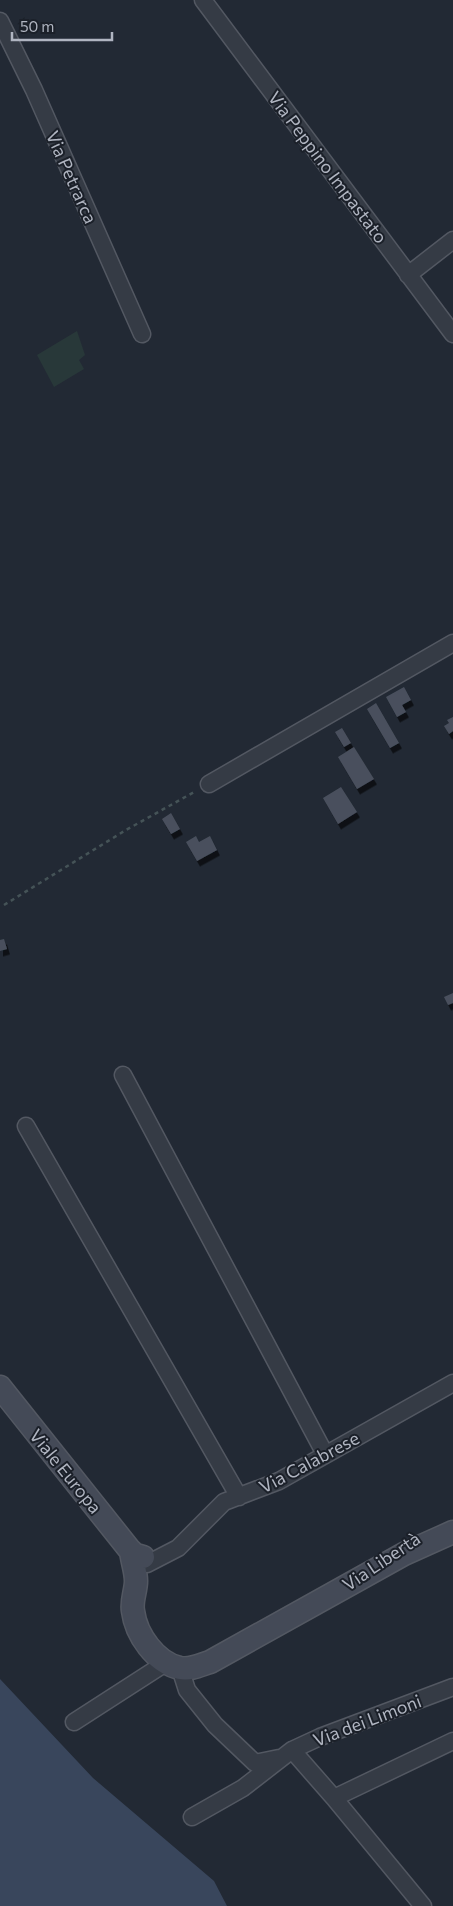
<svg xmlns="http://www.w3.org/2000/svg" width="453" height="1906" viewBox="0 0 453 1906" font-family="Commissioner,sans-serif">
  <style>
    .green { fill: #283839 }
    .water { fill: #39465c }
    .building { fill: #49505d; filter: url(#shadow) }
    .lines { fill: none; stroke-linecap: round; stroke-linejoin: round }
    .street-casing { stroke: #535862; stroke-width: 19 }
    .secondary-casing { stroke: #535862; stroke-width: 25 }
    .path { stroke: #455357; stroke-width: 2.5; stroke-dasharray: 4 4; stroke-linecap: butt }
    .street { stroke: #353b45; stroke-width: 16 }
    .secondary { stroke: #444a57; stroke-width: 22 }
    .labels { text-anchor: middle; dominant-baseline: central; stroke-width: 4; stroke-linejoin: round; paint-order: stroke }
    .street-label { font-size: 18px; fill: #b0b5c1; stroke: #1b2029 }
  </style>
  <defs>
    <filter id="shadow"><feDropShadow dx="3" dy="5.5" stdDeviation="0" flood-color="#0009"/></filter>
  </defs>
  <rect width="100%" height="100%" fill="#222934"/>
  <path class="green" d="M77,331L85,355L79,360L84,369L54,387L37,355Z"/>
  <path class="water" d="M0,1679L93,1778L214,1881L227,1906H0Z"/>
  <path class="building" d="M404,687L411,700L402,705L406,712L397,717L386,697Z
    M376,703L399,743L390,748L367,709Z
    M453,717V731L449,734L444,726L449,723L447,720Z
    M342,728L351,743L344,747L335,732Z
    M354,747L374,779L357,789L338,757Z
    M341,787L357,812L338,824L323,798Z
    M171,813L180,829L171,834L162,819Z
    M196,836L199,842L210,836L217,850L197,861L186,842Z
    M4,939L7,949L0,951V940Z
    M453,993V1003L448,1005L444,997Z"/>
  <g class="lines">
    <defs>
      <path id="street" d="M203,0L453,334
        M0,21L34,90L142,334
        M408,275L453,240
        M209,784L453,643
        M123,1075L325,1454
        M26,1126L239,1497
        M147,1564L178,1548L224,1502L279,1481L453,1383
        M180,1668L187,1690L215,1725L255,1763L279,1758
        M74,1722L167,1662
        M292,1750L334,1798L423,1906
        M334,1798L453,1741
        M192,1817L243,1788L292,1750L320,1737L453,1687"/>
      <path id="secondary" d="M0,1387L133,1554L143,1557
        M131,1551C132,1561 136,1571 136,1581C136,1591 131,1601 133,1611C136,1635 156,1663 180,1668C191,1670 200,1665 210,1662L404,1554L453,1532"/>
    </defs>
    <use href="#street" class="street-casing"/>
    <use href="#secondary" class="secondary-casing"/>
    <path class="path" d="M4,905L126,830L196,791"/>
    <use href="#street" class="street"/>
    <use href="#secondary" class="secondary"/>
  </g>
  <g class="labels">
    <g class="street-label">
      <text transform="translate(328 167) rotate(53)">Via Peppino Impastato</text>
      <text transform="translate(72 177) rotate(66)">Via Petrarca</text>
      <text transform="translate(309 1462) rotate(-28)">Via Calabrese</text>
      <text transform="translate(66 1471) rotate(51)">Viale Europa</text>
      <text transform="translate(381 1561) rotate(-34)">Via Libertà</text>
      <text transform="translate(367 1720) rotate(-21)">Via dei Limoni</text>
    </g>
  </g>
  <path d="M12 32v8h100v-8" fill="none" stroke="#b0b5c1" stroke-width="2.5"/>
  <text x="20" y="32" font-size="15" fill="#b0b5c1" stroke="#1b2029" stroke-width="4" paint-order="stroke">50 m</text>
</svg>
